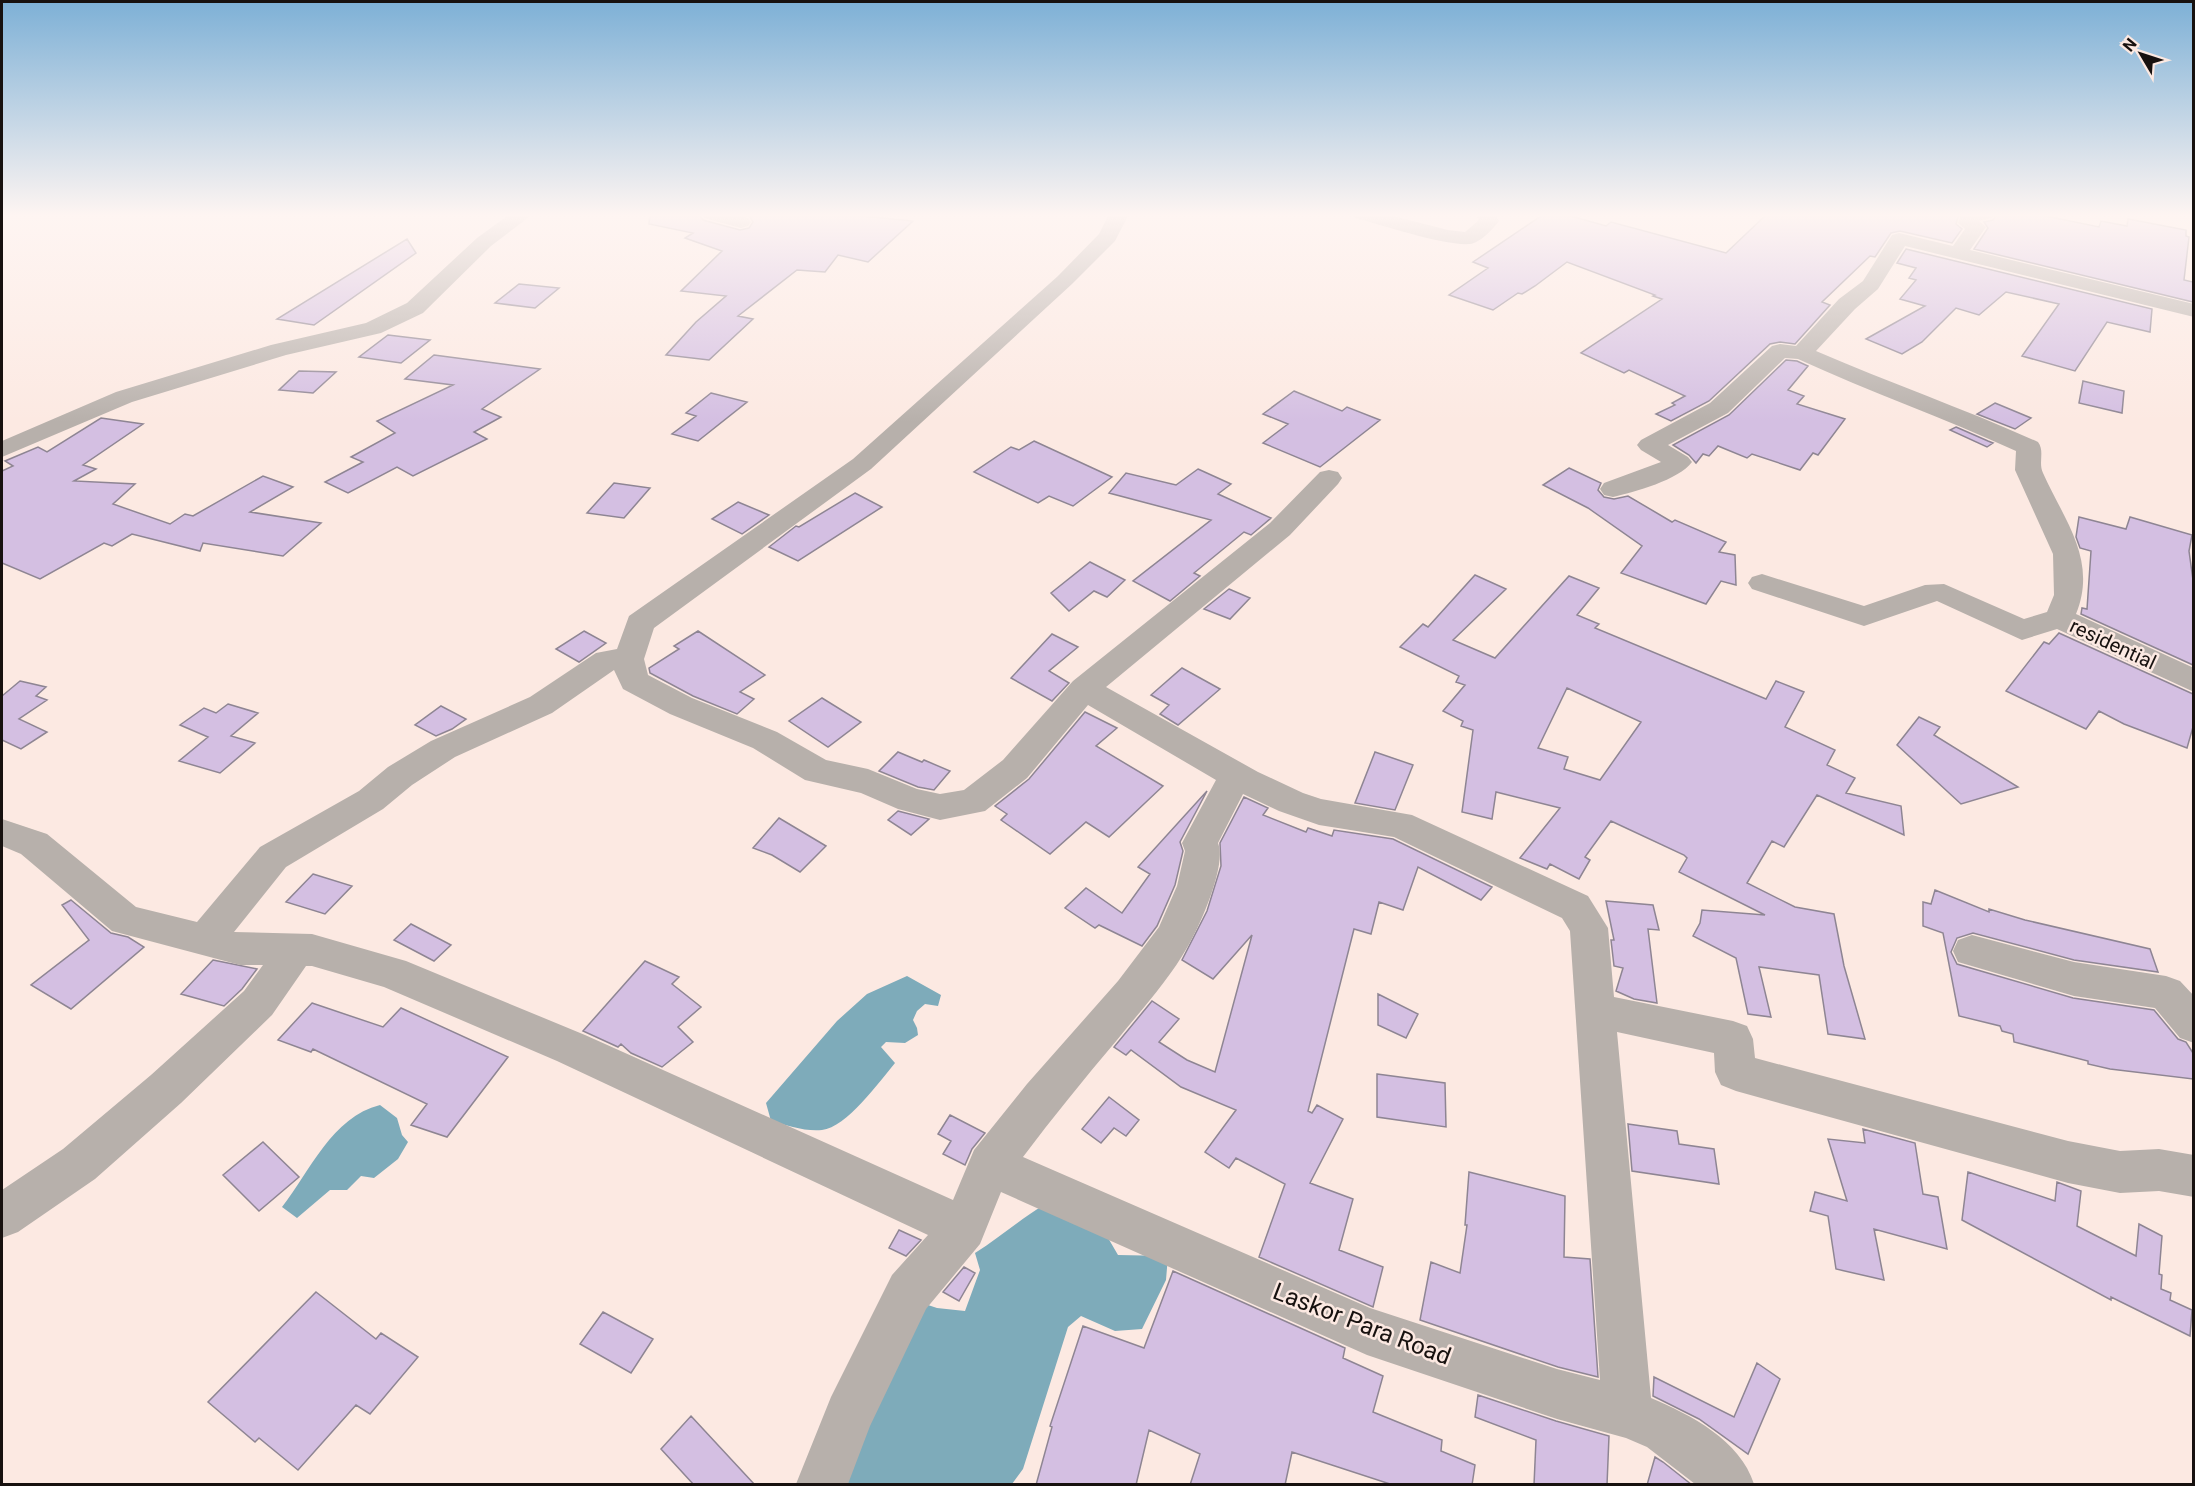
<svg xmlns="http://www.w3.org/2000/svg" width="2195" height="1486" viewBox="0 0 2195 1486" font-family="Roboto,sans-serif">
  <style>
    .water { fill: #7eabba }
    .building { fill: #d4bfe2; stroke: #8e8593; stroke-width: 1.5; fill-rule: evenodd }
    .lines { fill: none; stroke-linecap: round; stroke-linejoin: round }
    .minor { fill: #b7b0ab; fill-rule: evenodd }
    .labels { text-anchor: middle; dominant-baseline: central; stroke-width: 5; stroke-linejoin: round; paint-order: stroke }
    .street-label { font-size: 20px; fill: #17110f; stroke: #fce9e2 }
    .near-street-label { font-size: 24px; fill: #17110f; stroke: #fce9e2 }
  </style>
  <rect width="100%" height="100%" fill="#fce9e2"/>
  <path class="water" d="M907,976L941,995L938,1006L925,1004L917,1011L913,1020L917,1028L918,1035L905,1043L886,1042L881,1047L895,1063C880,1081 846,1128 822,1130C806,1132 786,1125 771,1121L766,1103L837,1021L867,994Z
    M380,1105L397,1118L402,1135L408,1142L398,1159L374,1178L361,1176L347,1190H330L297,1218L282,1207C310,1171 332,1117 380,1105Z
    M1044,1205L1097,1219L1118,1255L1168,1256L1166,1280L1142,1329L1115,1331L1081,1316L1068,1327L1023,1469L1012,1484H838L922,1303L937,1308L965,1311L980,1270L975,1253C999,1238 1019,1220 1044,1205Z"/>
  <path class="building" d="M650,214H699L703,220L740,230L749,228L753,222L750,217L742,214H843L913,221L868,262L838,255L825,272L797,270L738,316L753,319L709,360L666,355L696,322L726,296L681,291L722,251L685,238L693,233L649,224Z
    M1544,214H1564L1606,226L1611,222L1726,253L1767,214H1959L1956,224L1962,229L1952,243L1900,231L1891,233L1875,257L1870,256L1822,302L1830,305L1795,344L1780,342L1770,344L1709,401L1671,421L1656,414L1675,405L1672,403L1685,396L1629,370L1624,373L1581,353L1662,299L1653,296L1655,295L1567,262L1535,286L1522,294L1518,293L1493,310L1449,295L1488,268L1473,262Z
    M1997,214H2036L2099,227L2101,221L2127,226L2128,219L2186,230V236L2189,237L2184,280L2193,282V302L1974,249L1988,228L1984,222L1993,220Z
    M407,239L416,253L314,325L277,319Z
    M1906,249L2152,309L2150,332L2107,322L2075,371L2022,356L2059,304L2006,292L1979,315L1956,308L1922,342L1902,354L1866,339L1925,306L1900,299L1916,280L1909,278L1916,268L1897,263Z
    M519,284L559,288L535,308L495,303Z
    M388,335L430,340L401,363L359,357Z
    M434,355L540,369L482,409L501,417L474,432L487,439L413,476L397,467L348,493L325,482L363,462L351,457L395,433L377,421L453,385L405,379Z
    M1786,360L1797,361L1808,366L1788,390L1804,396L1797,404L1845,419L1818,455L1813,453L1800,470L1752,454L1747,458L1718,446L1709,456L1703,454L1696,463L1689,455L1673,445L1729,415Z
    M299,371L336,372L313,393L279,390Z
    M2083,381L2124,391L2122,413L2079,403Z
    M1294,391L1342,411L1347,407L1380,420L1320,467L1263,443L1288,424L1263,414Z
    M711,393L747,402L698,441L672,434L696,416L686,413Z
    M1995,403L2031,418L2015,429L1977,414Z
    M101,418L143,424L83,465L96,469L74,481L135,484L113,504L170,524L185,514L193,516L263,476L293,487L250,512L321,523L283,556L203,543L200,551L132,534L112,546L104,543L40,579L2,563V471L13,466L5,461L38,447L47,452Z
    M1956,427L1988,441L1993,443L1987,447L1950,430Z
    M1034,441L1112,477L1073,506L1049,496L1038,503L974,472L1011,447L1019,450Z
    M1569,468L1601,483L1598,490L1604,497L1614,499L1628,496L1672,522L1675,520L1726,542L1719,552L1735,555L1736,585L1721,581L1706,604L1621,573L1642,546L1588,508L1543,485Z
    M1198,469L1231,484L1218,494L1271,518L1251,535L1244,532L1194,573L1200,576L1170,601L1133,581L1211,520L1109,493L1126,473L1176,485Z
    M614,483L650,488L624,518L587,513Z
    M855,493L882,507L798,561L769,547L796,526L799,527Z
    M738,502L769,515L742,534L712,519Z
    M2079,517L2126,529L2130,517L2192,535L2189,551L2193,580V665L2081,614L2082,608L2087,609L2091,551L2080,548L2076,537Z
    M1090,562L1125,580L1107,597L1094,591L1069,611L1051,593Z
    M1475,575L1506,589L1453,640L1495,658L1569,576L1599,588L1577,615L1599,624L1595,628L1766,699L1776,681L1804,692L1785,727L1835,750L1827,765L1855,778L1846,793L1901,806L1904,835L1817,795L1784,847L1772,841L1747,883L1795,907L1834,914L1844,966L1865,1039L1828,1034L1819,975L1759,967L1771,1017L1748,1014L1736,958L1693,936L1700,923L1702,910L1765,915L1679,872L1687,858L1684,855L1611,821L1585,857L1590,860L1579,879L1550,864L1547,869L1520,858L1560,808L1496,792L1492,819L1462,812L1473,730L1461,726L1463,721L1443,711L1465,685L1456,682L1459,676L1400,647L1423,624L1428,627ZM1567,688L1641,722L1600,780L1564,769L1568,757L1538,748Z
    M1229,589L1250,598L1230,619L1204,609Z
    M584,631L606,643L579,662L556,649Z
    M698,631L765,675L740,692L754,699L737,714L693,696L650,673L649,668L679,649L674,646Z
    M2059,633L2193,694V727L2187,748L2124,724L2099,711L2086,729L2006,691L2044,642L2049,644Z
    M1052,634L1078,647L1049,671L1069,683L1052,701L1011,678Z
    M1182,668L1220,689L1178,725L1160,714L1169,705L1151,695Z
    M20,681L46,687L36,696L47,700L19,719L47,732L21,749L2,740V696Z
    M822,698L861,722L828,747L789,721Z
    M228,704L258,713L231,736L255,743L220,773L179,761L208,737L180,725L204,708L216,713Z
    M441,706L466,719L452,729L436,736L415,725Z
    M1085,712L1117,728L1096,746L1163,786L1109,837L1086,822L1050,854L1001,820L1007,814L995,806L1029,779Z
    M1919,717L1940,727L1934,735L2018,787L1961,804L1897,745Z
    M898,752L922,762L924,760L950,771L934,790L918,787L879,771Z
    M1375,752L1413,765L1395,810L1355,803Z
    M1207,791L1180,842L1183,851L1175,885L1157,926L1142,946L1099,925L1095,928L1065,908L1086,888L1122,913L1150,874L1138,867Z
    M1244,797L1268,808L1263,815L1306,832L1308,828L1332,836L1334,830L1393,839L1492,887L1481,900L1418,867L1403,910L1379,902L1371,934L1354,929L1308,1111L1312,1113L1317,1105L1343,1119L1310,1183L1353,1199L1339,1250L1383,1267L1373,1307L1259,1257L1285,1184L1236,1158L1229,1168L1205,1152L1236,1110L1181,1087L1131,1050L1126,1055L1114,1047L1152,1001L1179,1019L1159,1042L1187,1060L1215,1072L1252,935L1213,979L1182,960L1207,911L1221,866L1220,843Z
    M898,811L929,819L911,835L888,820Z
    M779,818L826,846L800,872L772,855L753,848Z
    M313,874L352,886L325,914L286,902Z
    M1935,890L1989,912V909L2025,920L2150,949L2158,972L2074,960L1973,933L1957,938L1951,952L1957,964L2073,998L2154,1010L2178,1039L2186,1042L2193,1053V1079L2110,1069L2088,1064V1061L2014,1042L2013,1034L2002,1031L2000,1026L1959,1016L1943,933L1923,926V902L1931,904Z
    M71,900L111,933L128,937L144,947L71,1009L31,985L89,940L62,905Z
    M1606,901L1653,905L1659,930L1648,929L1657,1003L1634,999L1616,991L1623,968L1614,966L1611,940H1614Z
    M411,924L451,945L434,961L394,940Z
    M213,960L257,969L242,989L224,1006L181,994Z
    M645,961L679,977L672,984L701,1007L678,1027L693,1042L662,1067L631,1053L621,1044L618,1047L583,1031Z
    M1378,994L1418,1014L1406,1038L1378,1025Z
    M312,1003L383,1027L401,1008L508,1057L447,1137L411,1125L427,1104L313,1049L311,1052L278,1040Z
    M1377,1074L1445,1083L1446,1127L1377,1117Z
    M1109,1097L1139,1120L1126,1136L1114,1128L1101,1143L1082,1129Z
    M950,1115L985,1133L972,1149L965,1165L943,1154L951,1141L938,1134Z
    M1628,1124L1677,1131L1679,1144L1714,1149L1719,1184L1632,1171Z
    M1863,1129L1915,1143L1923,1194L1938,1197L1947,1249L1874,1229L1884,1280L1836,1269L1828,1216L1810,1211L1815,1192L1847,1201L1828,1139L1865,1143Z
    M263,1142L299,1177L259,1211L223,1175Z
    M1469,1172L1565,1196L1564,1257L1590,1259L1598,1377L1558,1367L1420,1320L1431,1262L1460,1273L1467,1225H1465Z
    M1968,1172L2055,1201L2057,1182L2081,1191L2077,1226L2136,1256L2139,1224L2162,1236L2159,1274L2162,1275L2161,1289L2171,1293L2170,1300L2192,1310L2190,1336L2111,1297V1300L1962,1220Z
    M899,1230L921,1240L906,1256L889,1248Z
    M964,1267L975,1273L959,1301L943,1292Z
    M1173,1271L1345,1348L1343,1358L1383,1376L1373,1412L1442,1440L1441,1451L1475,1465L1472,1485H1393L1292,1452L1285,1485H1190L1200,1454L1149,1430L1136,1485H1036L1052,1427L1050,1426L1083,1326L1144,1348Z
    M316,1292L376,1339L381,1333L418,1357L370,1414L356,1405L298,1470L259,1438L255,1442L208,1402Z
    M603,1312L653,1339L631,1373L580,1344Z
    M1757,1363L1780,1379L1748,1454L1699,1419L1653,1396L1654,1377L1734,1417Z
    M1478,1395L1556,1421L1609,1436L1607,1485H1534L1536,1440L1475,1417Z
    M691,1416L755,1485H694L661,1449Z
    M1655,1457L1663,1462L1692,1485H1647Z"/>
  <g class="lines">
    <path class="minor" d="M510,214H533L491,246L423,313L381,333L286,355L132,402L2,457V441L116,392L271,345L366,323L407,303L477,238Z
      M701,214H733L748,218L751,222L748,226L741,228L704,218Z
      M1109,214H1129L1115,241L1072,284L871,469L654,628L644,659L648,675L692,698L777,732L826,760L868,769L917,789L940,794L964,790L1003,760L1073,681L1270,523L1320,472L1329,470L1338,472L1342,478L1338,484L1290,535L1106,687L1258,772L1303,793L1321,799L1412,815L1588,896L1608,928L1614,997L1733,1021L1747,1026L1753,1039L1755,1058L2068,1141L2120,1151L2159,1149L2194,1155V1197L2159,1191L2120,1193L2068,1183L1736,1091L1721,1085L1715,1072L1714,1053L1617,1032L1651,1398C1691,1415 1740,1440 1754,1484H1695L1647,1447L1626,1438L1557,1419L1367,1355L1001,1192L980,1244L926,1309L870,1426L848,1484H796L831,1397L892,1275L928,1235L557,1061L384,987L312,966H306L272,1015L181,1103L95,1179L18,1232L2,1238V1190L63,1149L151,1075L244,991L263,965H240L112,931L21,854L2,846V819L47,834L136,907L197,922L260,847L359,791L388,767L431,741L530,697L596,653L617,649L629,616L853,459L1058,276L1099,234ZM614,670L623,689L670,714L753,748L805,780L861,793L898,809L940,820L985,811L1027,778L1088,705L1216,780L1182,843L1185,851L1177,886L1159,927L1118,981L1027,1084L974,1150L953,1200L585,1035L406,961L312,934L234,932L286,867L383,809L412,785L455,757L552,713ZM1243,794L1279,811L1319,825L1394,837L1562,918L1570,931L1600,1380L1557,1369L1370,1308L1023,1157C1053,1117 1084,1079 1117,1040C1141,1010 1169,980 1188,946C1200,925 1227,865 1218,843Z
      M1352,214H1385L1448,230L1465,232L1479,220L1475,214H1495L1499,221C1493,229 1480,243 1470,244C1444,246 1383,225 1355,218Z
      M1961,214H1995L1992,218L1979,221L1986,227L1970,250L2194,304V317L1905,246L1878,289L1855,309L1816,351C1890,383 1965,409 2038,442C2045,451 2038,463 2043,473C2064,520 2098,560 2076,614L2194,668V692L2057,629L2022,640L1937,601L1864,626L1752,589L1748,583L1752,577L1762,574L1864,606L1925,585L1944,584L2024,619L2047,612L2054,595L2053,554L2015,470L2016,451C1944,418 1870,392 1798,359L1785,358L1728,413L1668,445L1688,457L1692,462C1679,480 1634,492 1613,497L1604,495L1600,489L1604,483L1661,462L1641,450L1637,445L1641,440L1710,403L1772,346L1780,344L1796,346L1839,299L1863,281L1892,235L1899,233L1953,246L1965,229L1958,223Z
      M1972,935L2074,962L2166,976L2180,981L2194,996V1043L2180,1038L2155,1008L2074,996L1958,962L1953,951L1958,940Z"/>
  </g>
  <linearGradient id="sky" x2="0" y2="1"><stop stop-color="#7db0d6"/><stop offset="0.51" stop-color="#fef5f2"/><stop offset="1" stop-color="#fef5f2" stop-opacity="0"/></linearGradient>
  <rect width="2195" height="422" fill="url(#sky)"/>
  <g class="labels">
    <g class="street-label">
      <text transform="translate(2113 644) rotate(25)">residential</text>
    </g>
    <g class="near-street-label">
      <text transform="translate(1362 1324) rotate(21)">Laskor Para Road</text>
    </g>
  </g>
  <rect width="2195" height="1486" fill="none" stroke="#17110f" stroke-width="6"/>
  <g transform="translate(2141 54) rotate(309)" stroke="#fce9e2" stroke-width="4.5" paint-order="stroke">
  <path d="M0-4.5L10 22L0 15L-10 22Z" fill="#17110f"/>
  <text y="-9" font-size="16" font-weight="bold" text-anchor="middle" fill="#17110f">N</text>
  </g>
</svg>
